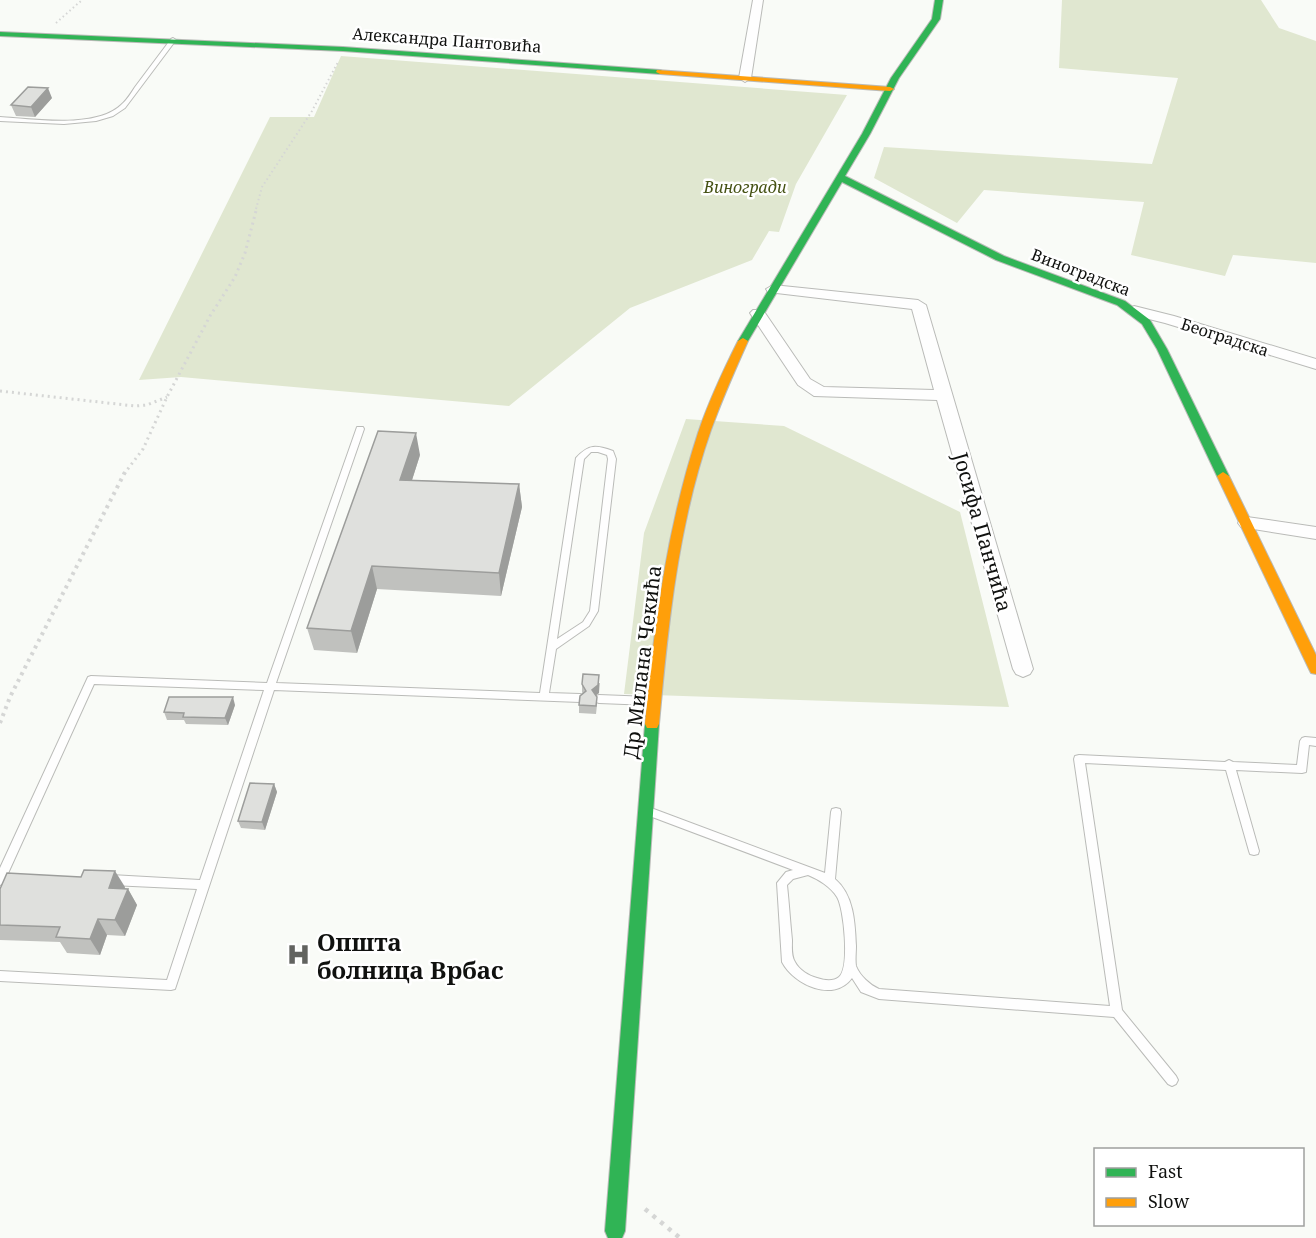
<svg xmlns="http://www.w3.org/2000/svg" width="1316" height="1238" viewBox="0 0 1316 1238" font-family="'Noto Serif',serif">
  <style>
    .green { fill: #e0e7d0 }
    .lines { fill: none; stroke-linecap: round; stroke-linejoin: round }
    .lane-casing { stroke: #babbb8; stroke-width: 2 }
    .street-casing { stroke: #babbb8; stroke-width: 2 }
    .fast-casing { stroke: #babbb8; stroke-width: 2 }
    .slow-casing { stroke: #babbb8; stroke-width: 2 }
    .path-far3 { stroke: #d5d6d5; stroke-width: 2; stroke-dasharray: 1.5 3; stroke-linecap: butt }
    .path-far2 { stroke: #d5d6d5; stroke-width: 3; stroke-dasharray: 2 4; stroke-linecap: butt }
    .path-far1 { stroke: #d5d6d5; stroke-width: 4; stroke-dasharray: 3 4.5; stroke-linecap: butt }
    .path { stroke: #d5d6d5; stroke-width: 4.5; stroke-dasharray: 4 6; stroke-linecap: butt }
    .lane { fill: #fefefe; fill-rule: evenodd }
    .street { fill: #fefefe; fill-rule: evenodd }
    .fast { fill: #30b455; fill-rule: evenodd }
    .slow { fill: #ff9f0a; fill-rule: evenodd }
    .wall { fill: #c0c1be }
    .shaded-wall { fill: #9c9d9b }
    .building { fill: #dfe0dd; stroke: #9c9d9b; stroke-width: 1.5 }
    .labels { text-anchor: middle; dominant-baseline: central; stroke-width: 5; stroke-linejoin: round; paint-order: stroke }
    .far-street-label { font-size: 16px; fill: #10110f; stroke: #fff }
    .far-park-label { font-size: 16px; font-style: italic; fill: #455214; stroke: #fff }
    .street-label { font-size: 20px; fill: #10110f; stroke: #fff }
    .near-poi-label { font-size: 24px; font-weight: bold; fill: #10110f; stroke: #fff; text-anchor: start }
  </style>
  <rect width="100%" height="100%" fill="#f9fbf7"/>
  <path class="green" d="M1062,0H1261L1279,28L1316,41V263L1233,255L1225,276L1131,255L1144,202L984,190L957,223L874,178L884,147L1152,164L1178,78L1059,68Z
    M341,56L847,95L796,184L779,232L769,231L752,260L630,308L509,406L181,377L139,380L270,117H314Z
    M686,419L784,426L960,512L1009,707L624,694L644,533Z"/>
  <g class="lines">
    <defs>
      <path id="lane" d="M173,38L176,40L125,108L113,116L96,121L64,124L0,121V117C32,119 96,129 121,105C127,100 131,93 135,87C147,71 159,55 171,39Z
        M357,427H363L364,429L276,683L540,693L576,458C589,444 596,445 613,451L616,459L598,611L589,626L556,649L549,693L580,694L583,695L585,698L583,701L580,702L274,690L175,989L171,990L0,981V971L167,980L197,889L111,885L107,883L106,880L107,877L111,875L200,880L264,690L94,684L5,880L4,883L0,885V868L88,677L91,676L267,683ZM591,452H598L607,455L608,459L590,611L583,622L557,639L584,459Z
        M599,695L650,697L653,698L655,701L653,704L650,705L599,703L596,702L594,699L596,696Z
        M1305,737L1316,738V746L1309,745L1306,772L1302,773L1236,770L1259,851L1258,854L1254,855L1250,854L1249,851L1226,770L1085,763L1122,1010L1176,1076L1178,1080L1176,1084L1172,1086L1168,1084L1114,1017L879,999L861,992L852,978C834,1003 794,985 782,962L777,883L786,872L793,870L647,815L646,812L647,809L651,808L825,873L831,812L832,809L836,808L840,809L841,812L835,879C854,895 855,923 856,946C856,952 855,960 856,966C860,976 870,985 879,989L1110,1006L1074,759L1075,756L1079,755L1225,762L1229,760L1233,762L1297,765L1300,741L1302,738ZM808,875C818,879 831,887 837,897C844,908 850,968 839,977C833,982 823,980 817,978C809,976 799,970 795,962C791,956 792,947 792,940C790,921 789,903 787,885L793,879Z"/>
      <path id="street" d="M753,0H763L751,78L745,82L739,78Z
        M773,285L918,300L926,305L1033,669L1030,674L1023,677L1016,674L1013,669L937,400L814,396L798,385L750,313L753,310H763L810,379L824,387L934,390L912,309L768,292L766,289Z
        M1134,306L1174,316L1316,359V369L1165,323L1129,314L1126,311Z
        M1247,517L1316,527V539L1241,527L1238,523L1241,519Z"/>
      <path id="fast" d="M935,0H943L940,19L899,78L870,134L845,176L1004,256L1125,301L1150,320L1167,349L1229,476L1227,479L1223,480L1217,476L1157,349L1142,324L1117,305L996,260L842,182L748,341L743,344L738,341L862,134L891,78L932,19Z
        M0,32L343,47L660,70L664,72L660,74L343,51L0,36Z
        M652,718L657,720L659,724L625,1231L622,1238H608L605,1231L645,724L647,720Z"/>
      <path id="slow" d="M657,70L890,87L894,89L890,91L660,74L656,72Z
        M743,338L748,341C735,370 722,399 711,430C678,524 668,625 659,724L657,728H647L645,724C654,626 667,528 698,433C709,401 723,371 738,341Z
        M1223,472L1229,476L1316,655V674L1311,673L1309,669L1217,476Z"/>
    </defs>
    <use href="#lane" class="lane-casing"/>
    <use href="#street" class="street-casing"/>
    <use href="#fast" class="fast-casing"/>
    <use href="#slow" class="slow-casing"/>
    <path class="path-far3" d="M56,23L82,0
      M256,209L262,187L312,111L338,62"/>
    <path class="path-far2" d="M0,391L135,406L147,405L167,397
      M124,474L143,449L167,397L210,316L235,277L245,253L257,207"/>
    <path class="path-far1" d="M0,723L10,697L125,472"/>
    <path class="path" d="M645,1209L680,1238"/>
    <use href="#lane" class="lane"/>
    <use href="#street" class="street"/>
    <use href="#fast" class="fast"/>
    <use href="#slow" class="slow"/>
  </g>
  <path class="wall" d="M52,98L35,117L16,116L11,105Z
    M420,455L412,480L519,484L522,507L501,596L377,589L357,653L314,650L307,628Z
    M600,683L599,693L596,695L597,705L596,714L579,713V705L583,694L582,692V684Z
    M235,705L228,725L186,724L184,720H167L164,712Z
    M274,784L277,792L265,830L241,828L238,821Z
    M125,887L124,889H128L137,905L125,936L107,935L100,955L67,953L60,942L0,940V889Z"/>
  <path class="shaded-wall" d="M48,88L52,98L35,117L31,107Z
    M416,433L420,455L405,502L400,480Z
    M519,484L522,507L501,596L499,573Z
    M372,566L377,589L357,653L351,631Z
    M599,675V693L592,698V690Z
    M233,697L235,705L228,725L225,718Z
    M274,784L277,792L265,830L262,822Z
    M115,871L125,887L118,904L109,888Z
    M128,889L137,905L125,936L115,920Z
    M98,919L107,935L100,955L90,939Z"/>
  <path class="building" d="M28,87L48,88L31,107L11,105Z
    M378,431L416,433L400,480L519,484L499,573L372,566L351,631L307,628Z
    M583,674L599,675L598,685L592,690L597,697L596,706L579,705L580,696L586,691L582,684Z
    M169,697H233L225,718L183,717L184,713L164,712Z
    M250,783L274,784L262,822L238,821Z
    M84,870L115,871L109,888L128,889L115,920L98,919L90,939L56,937L60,927L0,925V889L7,873L81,877Z"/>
  <defs>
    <symbol id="hospital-bare" viewBox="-9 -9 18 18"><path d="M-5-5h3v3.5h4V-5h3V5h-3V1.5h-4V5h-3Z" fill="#626360" stroke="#fff" stroke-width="2.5" paint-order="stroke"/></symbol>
  </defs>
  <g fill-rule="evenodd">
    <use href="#hospital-bare" x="282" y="938" width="33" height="33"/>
  </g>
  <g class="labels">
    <g class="far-street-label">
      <text transform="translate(447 40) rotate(4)">Александра Пантовића</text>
      <text transform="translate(1081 272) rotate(21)">Виноградска</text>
      <text transform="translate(1225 337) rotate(18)">Београдска</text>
    </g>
    <g class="far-park-label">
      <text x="745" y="187">Виногради</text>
    </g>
    <g class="street-label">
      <text transform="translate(983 532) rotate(74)">Јосифа Панчића</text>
      <text transform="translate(642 662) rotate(-83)">Др Милана Чекића</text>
    </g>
    <g class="near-poi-label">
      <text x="317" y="941">Општа<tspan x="317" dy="28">болница Врбас</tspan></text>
    </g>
  </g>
  <rect x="1094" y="1148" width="210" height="78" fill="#ffffff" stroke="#9fa09f" stroke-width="1.5"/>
  <rect x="1106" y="1168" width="30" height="9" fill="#30b455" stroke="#9fa09f" stroke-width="1.5"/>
  <text x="1148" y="1178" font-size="18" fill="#10110f">Fast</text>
  <rect x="1106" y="1198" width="30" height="9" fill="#ff9f0a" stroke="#9fa09f" stroke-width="1.5"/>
  <text x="1148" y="1208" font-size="18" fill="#10110f">Slow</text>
</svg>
